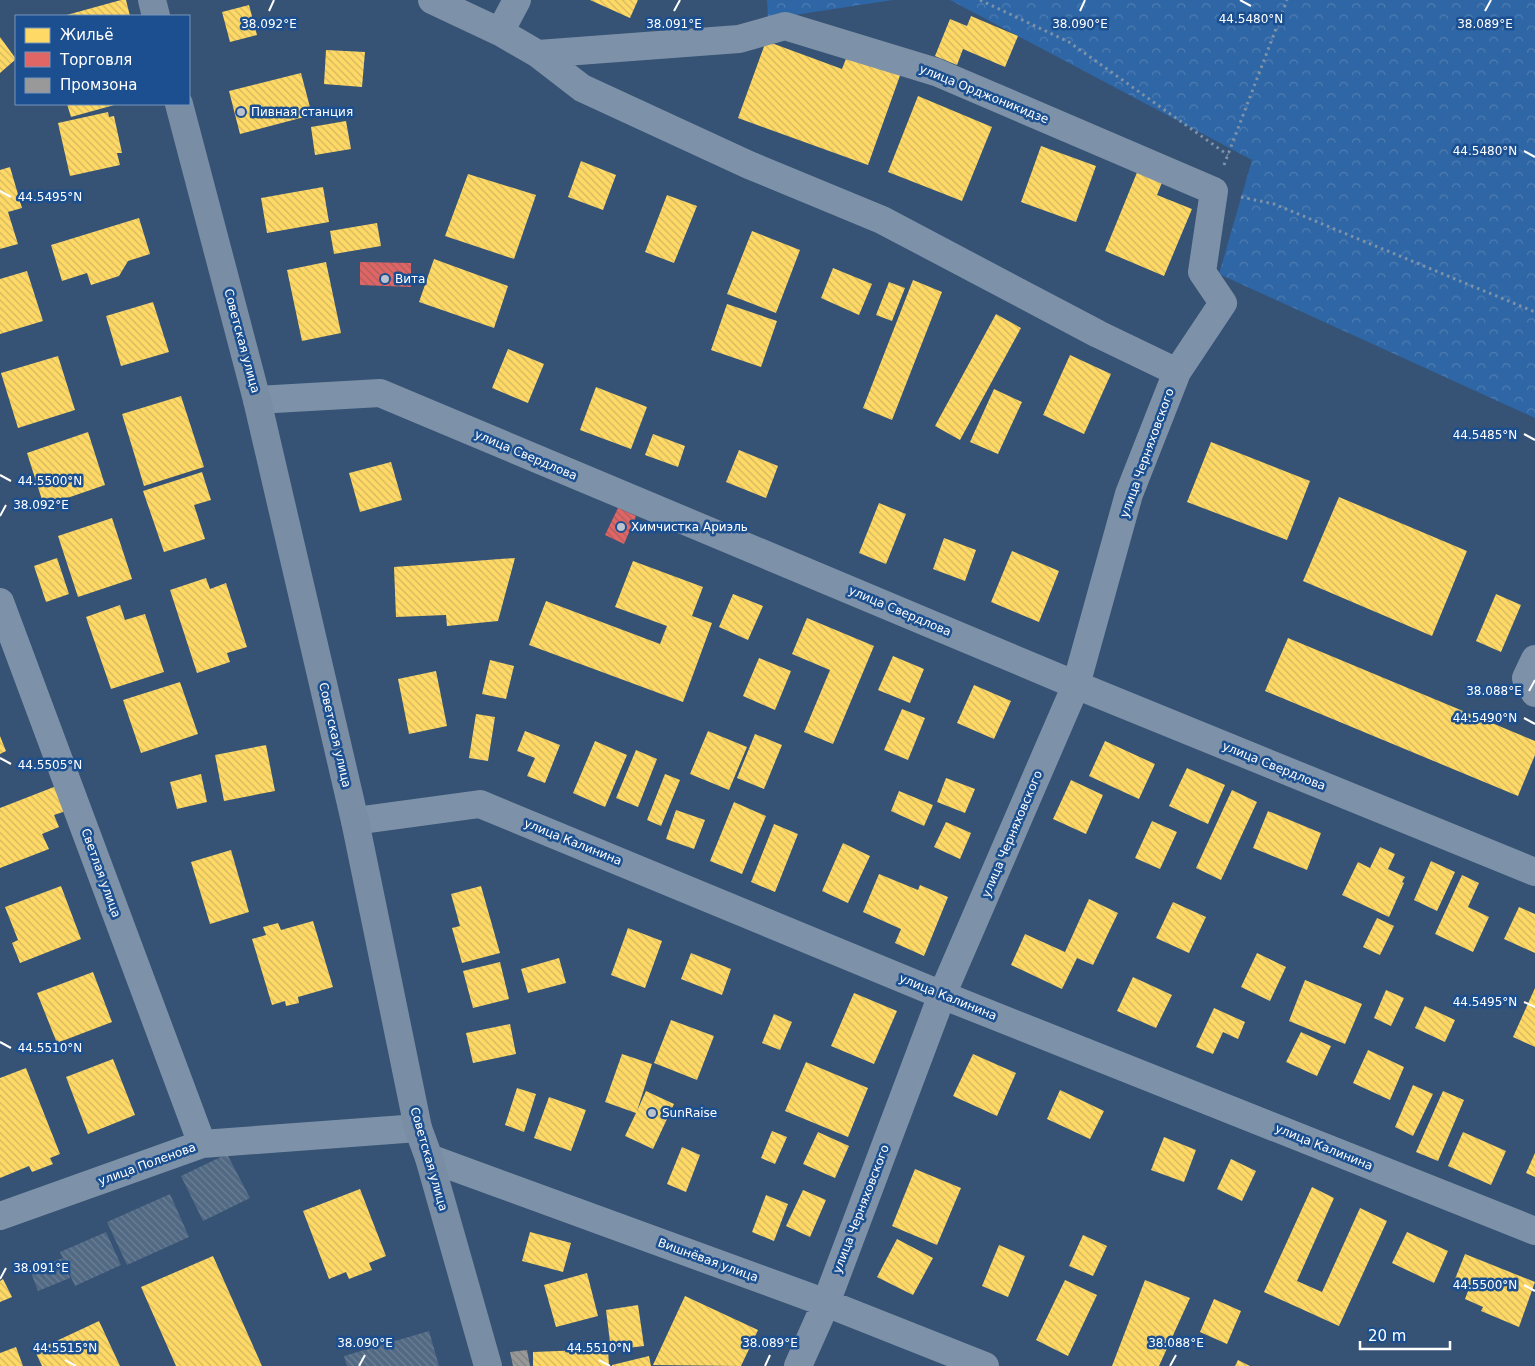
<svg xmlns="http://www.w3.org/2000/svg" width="1535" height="1366" viewBox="0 0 1535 1366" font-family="'DejaVu Sans',sans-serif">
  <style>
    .forest { fill: url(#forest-crowns) }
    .homes { fill: url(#homes-back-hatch) }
    .shops { fill: url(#shops-back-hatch) }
    .industry { fill: url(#industry-back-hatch) }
    .building { fill: url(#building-back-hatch) }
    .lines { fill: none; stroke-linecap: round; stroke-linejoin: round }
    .path { stroke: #7d92a8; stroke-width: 3; stroke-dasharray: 2.5 4; stroke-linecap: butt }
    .street { stroke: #7d92a8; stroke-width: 28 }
    .secondary { stroke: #798da4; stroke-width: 28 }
    .ticks { fill: none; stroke: #fff; stroke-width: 2 }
    .poi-dot { fill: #b9c2ce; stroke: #1b4f8f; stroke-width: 2 }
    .labels { text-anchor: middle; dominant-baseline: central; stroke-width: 5; stroke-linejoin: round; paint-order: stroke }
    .street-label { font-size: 12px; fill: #fff; stroke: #1b4f8f }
    .poi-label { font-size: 12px; fill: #fff; stroke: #1b4f8f; text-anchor: start }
    .ticks-label { font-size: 12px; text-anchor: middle; fill: #fff; stroke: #1b4f8f; stroke-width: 5; stroke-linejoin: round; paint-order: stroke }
  </style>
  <defs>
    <pattern id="forest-crowns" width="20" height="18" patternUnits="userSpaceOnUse" patternTransform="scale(1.25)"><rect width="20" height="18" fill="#2f66a5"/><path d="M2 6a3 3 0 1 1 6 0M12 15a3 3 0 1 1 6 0" fill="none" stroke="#4e7db2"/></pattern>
    <pattern id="homes-back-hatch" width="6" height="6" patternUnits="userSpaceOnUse" patternTransform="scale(1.25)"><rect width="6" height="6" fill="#ffd966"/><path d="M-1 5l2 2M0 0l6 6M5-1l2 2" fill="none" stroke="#d2b660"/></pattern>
    <pattern id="shops-back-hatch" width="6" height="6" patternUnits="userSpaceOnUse" patternTransform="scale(1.25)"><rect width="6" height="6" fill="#e06666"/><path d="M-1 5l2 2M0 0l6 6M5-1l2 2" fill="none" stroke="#ac5d5d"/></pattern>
    <pattern id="industry-back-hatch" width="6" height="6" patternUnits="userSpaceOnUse" patternTransform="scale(1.25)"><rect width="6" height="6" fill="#999"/><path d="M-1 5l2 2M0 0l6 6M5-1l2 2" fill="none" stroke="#7e7e7e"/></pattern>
    <pattern id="building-back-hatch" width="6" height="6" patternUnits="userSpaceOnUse" patternTransform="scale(1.25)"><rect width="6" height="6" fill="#526984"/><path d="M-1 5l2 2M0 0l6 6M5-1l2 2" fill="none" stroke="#6c8096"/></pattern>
  </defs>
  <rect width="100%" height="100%" fill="#365274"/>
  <path class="forest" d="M767,0H893L768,19Z
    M950,0H1535V418L1219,274L1252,160Z"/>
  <path class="homes" d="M121,0H126L130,16H63Z
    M590,0H638L630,18Z
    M249,5L257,35L230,42L222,12Z
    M971,16L1018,36L1005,67L963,49L957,65L935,56L950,19L967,26Z
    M0,37L16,59L0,73Z
    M766,41L842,69L849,51L902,70L868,165L738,118Z
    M326,50L365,52L362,87L324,84Z
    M301,73L312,115L240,134L229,91Z
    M918,96L992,127L962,201L888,172Z
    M67,104H118L71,117Z
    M108,112L109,117L114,116L122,153H117L120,165L70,176L58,123Z
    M346,121L351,149L315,155L311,127Z
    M1041,146L1096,166L1076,222L1021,202Z
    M581,161L616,175L603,210L568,197Z
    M10,167L22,208L8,212L18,244L0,249V170Z
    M1138,170L1163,180L1157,195L1192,209L1164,276L1105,251Z
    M468,174L536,195L514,259L445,236Z
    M323,187L329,222L267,233L261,198Z
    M667,195L697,206L674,263L645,252Z
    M139,218L150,254L128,261L119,276L91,285L87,273L62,281L51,245Z
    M377,223L381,246L334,254L330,231Z
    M752,231L800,250L776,313L727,294Z
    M434,259L508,286L494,328L419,302Z
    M326,262L341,333L302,341L287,270Z
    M833,268L872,284L859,315L821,298Z
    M27,271L43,321L0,334V279Z
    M913,280L942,292L892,420L863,408Z
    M889,282L905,288L892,321L876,315Z
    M153,302L169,352L121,366L106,316Z
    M727,304L777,321L761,367L711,350Z
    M996,314L1021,328L960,440L935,426Z
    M508,349L544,364L528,403L492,388Z
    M1070,355L1111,374L1084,434L1043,415Z
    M58,356L75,410L18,428L1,373Z
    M596,387L647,407L631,449L580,430Z
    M994,389L1022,402L998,454L970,442Z
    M181,396L204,467L144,486L122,414Z
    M88,432L105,485L44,506L27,453Z
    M653,434L685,446L678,467L645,455Z
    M1211,442L1310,481L1287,540L1187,502Z
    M739,450L778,466L766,498L726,482Z
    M391,462L402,500L360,512L349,473Z
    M202,472L211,500L194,505L205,539L164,552L143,491Z
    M1339,497L1467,551L1432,636L1303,581Z
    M879,503L906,514L886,564L859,553Z
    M112,518L132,579L78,597L58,536Z
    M944,538L976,550L965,581L933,569Z
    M1012,551L1059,571L1039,622L991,602Z
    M57,558L69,594L46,602L34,566Z
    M515,558L498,621L447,626L446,615L396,617L394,567Z
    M633,561L703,587L692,616L712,623L683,702L529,645L546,601L660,644L667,626L615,607Z
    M206,578L210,589L226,583L247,647L227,653L230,662L197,673L170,590Z
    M733,594L763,606L748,640L719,627Z
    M1496,594L1521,605L1501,652L1476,641Z
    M120,605L125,620L145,614L164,672L111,689L86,617Z
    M807,618L874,646L833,744L804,732L830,670L792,654Z
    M1288,638L1535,741V755L1518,796L1265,691Z
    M893,656L924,669L910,703L878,690Z
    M759,658L791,671L775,710L743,696Z
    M490,660L514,666L506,699L482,694Z
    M436,671L447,726L409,734L398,679Z
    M180,682L198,734L141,753L123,700Z
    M974,685L1011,701L994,739L957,723Z
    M902,709L925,718L908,760L884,750Z
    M476,714L495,717L488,761L469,758Z
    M525,731L560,745L545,783L527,776L535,758L517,751Z
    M708,731L747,747L729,790L690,774Z
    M755,734L782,745L764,789L737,778Z
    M0,736L6,751L0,754Z
    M595,741L627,755L605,807L573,793Z
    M1105,741L1155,764L1139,799L1089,776Z
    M266,745L275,791L224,801L215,755Z
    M636,750L657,759L638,807L616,798Z
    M1187,768L1225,785L1208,824L1169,806Z
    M201,774L207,802L177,809L170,782Z
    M665,774L680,780L661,826L647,820Z
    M946,778L975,789L965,813L937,802Z
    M1071,780L1103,795L1086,834L1053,819Z
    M59,785L69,810L54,815L59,827L42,834L49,849L0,868V808Z
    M1232,790L1257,802L1221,880L1196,868Z
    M899,791L933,805L924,826L891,811Z
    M734,802L766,816L742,874L710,861Z
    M676,810L705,820L694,849L666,839Z
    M1268,811L1321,833L1307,870L1253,848Z
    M1152,821L1177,832L1160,869L1135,858Z
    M946,822L971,833L960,859L934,847Z
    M774,824L798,834L775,892L751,882Z
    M843,843L870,856L848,903L822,891Z
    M1380,847L1395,854L1388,869L1405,877L1402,882L1404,883L1389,917L1342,895L1358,862L1370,868Z
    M231,850L249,912L210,924L191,862Z
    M1431,861L1455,872L1437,911L1414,900Z
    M879,874L918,890L920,885L948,897L924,956L895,943L901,929L863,912Z
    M1462,875L1479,883L1468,907L1489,917L1473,952L1435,934Z
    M61,886L81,939L20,963L12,943L18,940L5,907Z
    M481,886L500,953L462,963L452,928L460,926L451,894Z
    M1089,899L1118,913L1093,965L1077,958L1062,989L1011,965L1025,934L1065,952Z
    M1173,902L1206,917L1189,953L1156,938Z
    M1519,907L1535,914V953L1504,939Z
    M1377,918L1394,926L1380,955L1363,947Z
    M313,921L333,987L298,997L299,1003L286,1006L285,1001L272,1005L252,939L266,935L263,927L278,923L281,930Z
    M628,928L662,941L645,988L611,975Z
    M691,953L731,969L722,995L681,979Z
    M1257,953L1286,967L1270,1001L1241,987Z
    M559,958L566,983L528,993L521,969Z
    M500,962L509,999L473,1008L463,971Z
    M93,972L112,1022L57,1043L37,993Z
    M1133,977L1172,995L1156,1028L1117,1011Z
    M1305,980L1362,1004L1345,1044L1289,1021Z
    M1535,988V1047L1513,1037Z
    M1386,990L1404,998L1391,1026L1374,1018Z
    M854,993L897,1011L874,1064L831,1046Z
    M1425,1006L1455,1020L1445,1042L1415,1028Z
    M1214,1008L1245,1022L1238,1039L1223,1032L1213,1054L1196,1047Z
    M774,1014L792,1022L780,1050L762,1043Z
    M671,1020L714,1036L697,1080L654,1063Z
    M510,1024L516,1054L473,1063L466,1033Z
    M1301,1032L1331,1046L1317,1076L1286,1062Z
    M1368,1050L1404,1067L1390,1100L1353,1083Z
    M622,1054L652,1064L637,1111L646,1091L674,1104L653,1149L625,1136L636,1113L605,1102Z
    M973,1054L1016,1073L997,1116L953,1096Z
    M113,1059L135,1115L88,1134L66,1077Z
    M806,1062L868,1088L848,1137L785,1111Z
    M26,1068L60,1154L50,1158L53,1164L32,1172L29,1166L0,1178V1078Z
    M1413,1085L1433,1094L1413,1136L1395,1127Z
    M517,1088L536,1094L524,1132L505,1125Z
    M1060,1090L1104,1111L1090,1139L1047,1119Z
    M1443,1091L1464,1100L1438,1161L1416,1152Z
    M549,1097L586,1110L571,1151L534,1138Z
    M772,1131L787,1137L775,1164L761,1158Z
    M818,1132L849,1146L835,1178L803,1164Z
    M1463,1132L1506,1151L1491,1185L1448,1166Z
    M1164,1137L1196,1150L1184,1182L1151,1170Z
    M682,1147L700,1155L686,1192L667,1184Z
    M1535,1153V1177L1526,1173Z
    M1231,1159L1256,1171L1242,1201L1217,1189Z
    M915,1169L961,1188L937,1245L892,1226Z
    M1312,1187L1334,1198L1297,1281L1322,1292L1360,1208L1387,1221L1339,1326L1264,1292Z
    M360,1189L386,1256L369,1263L372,1270L349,1279L346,1272L329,1279L303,1211Z
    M803,1190L826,1200L810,1237L786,1226Z
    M766,1195L788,1204L774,1241L752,1232Z
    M530,1232L571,1243L563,1272L522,1261Z
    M1407,1232L1448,1251L1434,1283L1392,1263Z
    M1083,1235L1107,1246L1093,1276L1069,1266Z
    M897,1239L933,1258L913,1295L877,1277Z
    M999,1245L1025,1256L1008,1297L982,1286Z
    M1465,1254L1535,1282L1519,1327L1481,1311L1483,1307L1465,1299L1468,1291L1453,1284Z
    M213,1256L262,1366H176L141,1287Z
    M587,1273L598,1316L556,1327L544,1285Z
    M3,1279L12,1297L0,1302V1281Z
    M1065,1280L1097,1295L1068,1356L1036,1340Z
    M1145,1280L1190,1298L1159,1366H1112Z
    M685,1296L758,1330L741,1366L653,1365Z
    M1214,1299L1241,1311L1227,1344L1200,1332Z
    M638,1305L644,1346L611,1350L606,1310Z
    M99,1321L120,1366H42L35,1351Z
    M16,1347L23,1366H0V1353Z
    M608,1349L609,1366H533V1352Z
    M649,1356L651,1366H612V1365Z
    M1238,1360L1250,1366H1235Z"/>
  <path class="shops" d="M360,262L411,263V287L360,285Z
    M618,508L636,516L624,544L605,535Z"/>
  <path class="industry" d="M527,1350L530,1366H513L510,1352Z"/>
  <path class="building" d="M227,1154L250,1198L203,1221L181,1176Z
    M170,1194L189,1237L127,1265L107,1222Z
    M106,1232L121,1265L75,1286L65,1264L70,1278L38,1291L30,1270L63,1258L60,1252Z
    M429,1331L439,1366H347L344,1356Z"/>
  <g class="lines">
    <path class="path" d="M980,0L1069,42L1228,155
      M1224,165L1287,0
      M1241,197L1274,204L1535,312"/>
    <path class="street" d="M432,0L500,32L538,54L739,39L785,26L936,72L1214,191L1202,272L1223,303L1177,372L1129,494L1076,685L942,995L826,1303L798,1366
      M500,32L517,0
      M538,54L582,88L749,165L882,220L1098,334L1177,372
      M257,400L380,393L1076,685L1535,872
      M0,602L202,1144
      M1535,659L1526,678L1535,693
      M355,821L480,804L942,995L1535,1231
      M429,1158L826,1303L985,1366
      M0,1216L202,1144L418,1128"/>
    <path class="secondary" d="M152,0L156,16
      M179,104L257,400L355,821L418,1128L429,1158L488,1366"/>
  </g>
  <path class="ticks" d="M1240,0L1251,6M269,11L274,0M674,11L680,0M1080,11L1085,0M1485,11L1491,0M1524,151L1535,157M0,191L11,197M1524,434L1535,440M0,475L11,481M0,516L6,505M1529,691L1535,680M1524,718L1535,724M0,758L11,764M1524,1002L1535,1007M0,1042L11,1048M0,1279L6,1268M1524,1285L1535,1291M65,1360L76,1366M599,1360L610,1366M359,1366L365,1355M765,1366L770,1355M1170,1366L1176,1355"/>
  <g class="poi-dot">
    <circle cx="241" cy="112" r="5"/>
    <circle cx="385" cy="279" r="5"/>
    <circle cx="621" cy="527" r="5"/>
    <circle cx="652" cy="1113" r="5"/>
  </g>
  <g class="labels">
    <g class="street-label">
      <text transform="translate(984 94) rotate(22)">улица Орджоникидзе</text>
      <text transform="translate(242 341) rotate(75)">Советская улица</text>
      <text transform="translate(1147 453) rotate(-70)">улица Черняховского</text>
      <text transform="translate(526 455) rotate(23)">улица Свердлова</text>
      <text transform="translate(900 611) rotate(23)">улица Свердлова</text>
      <text transform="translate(335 735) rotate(77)">Советская улица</text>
      <text transform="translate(1274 766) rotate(22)">улица Свердлова</text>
      <text transform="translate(1012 834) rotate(-67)">улица Черняховского</text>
      <text transform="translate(573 842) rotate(22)">улица Калинина</text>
      <text transform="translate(101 873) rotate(70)">Светлая улица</text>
      <text transform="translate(948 997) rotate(22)">улица Калинина</text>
      <text transform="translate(1324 1147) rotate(22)">улица Калинина</text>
      <text transform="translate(429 1159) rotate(74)">Советская улица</text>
      <text transform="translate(147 1164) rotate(-20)">улица Поленова</text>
      <text transform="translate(861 1209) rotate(-69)">улица Черняховского</text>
      <text transform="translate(708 1260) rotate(20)">Вишнёвая улица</text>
    </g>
    <g class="poi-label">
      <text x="251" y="112">Пивная станция</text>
      <text x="395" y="279">Вита</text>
      <text x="631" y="527">Химчистка Ариэль</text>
      <text x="662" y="1113">SunRaise</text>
    </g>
  </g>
  <g class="ticks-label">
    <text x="1251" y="23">44.5480°N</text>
    <text x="269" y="28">38.092°E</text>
    <text x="674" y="28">38.091°E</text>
    <text x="1080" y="28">38.090°E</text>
    <text x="1485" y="28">38.089°E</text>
    <text x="1485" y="155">44.5480°N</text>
    <text x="50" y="201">44.5495°N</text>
    <text x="1485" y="439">44.5485°N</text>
    <text x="50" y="485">44.5500°N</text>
    <text x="41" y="509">38.092°E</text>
    <text x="1494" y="695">38.088°E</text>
    <text x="1485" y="722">44.5490°N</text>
    <text x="50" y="769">44.5505°N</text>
    <text x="1485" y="1006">44.5495°N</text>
    <text x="50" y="1052">44.5510°N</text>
    <text x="41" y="1272">38.091°E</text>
    <text x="1485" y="1289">44.5500°N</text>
    <text x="365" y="1347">38.090°E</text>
    <text x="770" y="1347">38.089°E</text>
    <text x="1176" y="1347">38.088°E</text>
    <text x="65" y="1352">44.5515°N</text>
    <text x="599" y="1352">44.5510°N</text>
  </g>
  <rect x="15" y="15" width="175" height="90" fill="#1b4f8f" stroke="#7695bc"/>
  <rect x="25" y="28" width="25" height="15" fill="#ffd966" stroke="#7695bc"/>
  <text x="60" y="40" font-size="15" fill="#ffffff">Жильё</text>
  <rect x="25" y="52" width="25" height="15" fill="#e06666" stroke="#7695bc"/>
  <text x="60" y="65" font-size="15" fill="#ffffff">Торговля</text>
  <rect x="25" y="78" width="25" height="15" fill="#999999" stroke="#7695bc"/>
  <text x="60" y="90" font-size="15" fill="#ffffff">Промзона</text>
  <path d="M1360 1341v8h90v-8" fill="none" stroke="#ffffff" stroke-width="2.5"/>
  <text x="1368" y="1341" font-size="15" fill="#ffffff" stroke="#1b4f8f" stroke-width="4" paint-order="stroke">20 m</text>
</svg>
